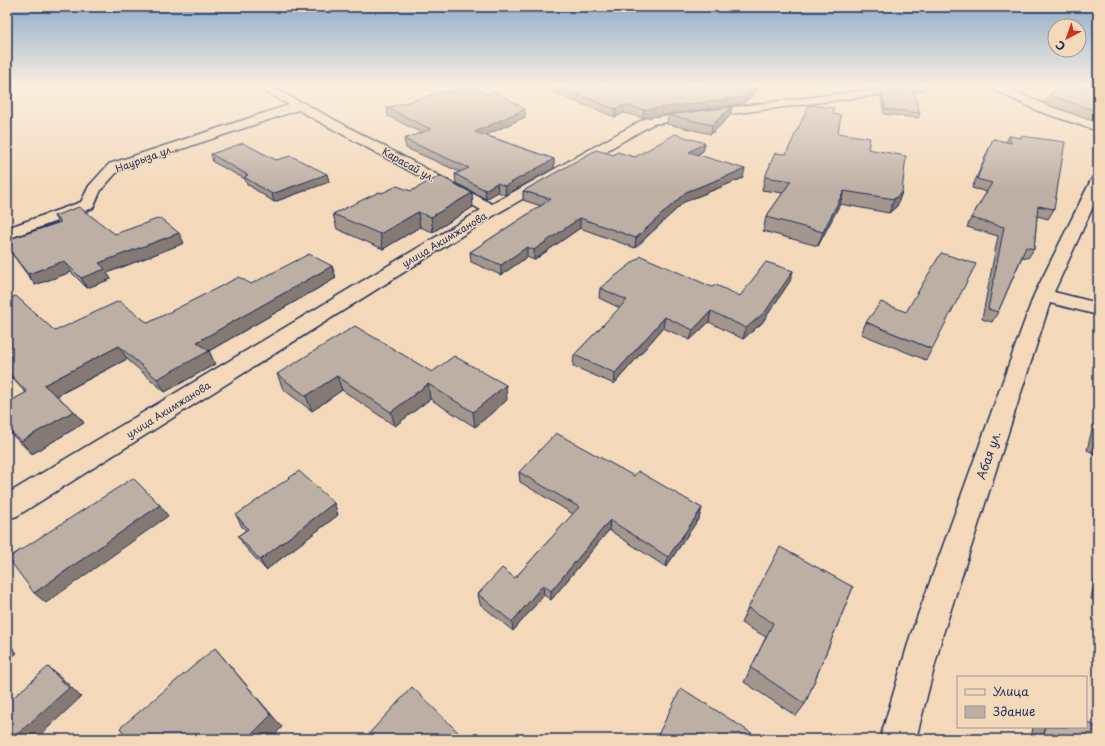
<svg xmlns="http://www.w3.org/2000/svg" width="1105" height="746" viewBox="0 0 1105 746" font-family="'Playpen Sans',sans-serif">
  <style>
    .lines { fill: none; stroke-linecap: round; stroke-linejoin: round }
    .minor-casing { stroke: #1b2f5e; stroke-width: 3 }
    .minor { fill: #f3d9ba; fill-rule: evenodd }
    .wall { fill: #a3968d; stroke: #1b2f5e }
    .shaded-wall { fill: #857a73; stroke: #1b2f5e }
    .building { fill: #beafa4; stroke: #1b2f5e }
    .labels { text-anchor: middle; dominant-baseline: central; stroke-width: 3; stroke-linejoin: round; paint-order: stroke }
    .far-street-label { font-size: 10px; fill: #1b2f5e; stroke: #f3d9ba }
    .street-label { font-size: 12px; fill: #1b2f5e; stroke: #f3d9ba }
  </style>
  <rect width="100%" height="100%" fill="#f3d9ba"/>
  <filter id="ink" filterUnits="userSpaceOnUse"><feTurbulence type="fractalNoise" baseFrequency=".025" numOctaves="2"/><feDisplacementMap in="SourceGraphic" scale="8" xChannelSelector="R" yChannelSelector="G"/><feConvolveMatrix kernelMatrix="1 2 1 2 8 2 1 2 1" color-interpolation-filters="sRGB"/></filter>
  <g filter="url(#ink)">
    <g class="lines">
      <defs>
        <path id="minor" d="M257,86H270L300,102L305,103L307,105L492,204L646,118L899,86H928L923,89L653,124L498,213L17,516L7,519V494L481,210L298,110L119,170L101,190L93,208L7,239V228L81,202L89,186L109,164L289,105L258,88Z
          M989,86H1003L1046,105L1098,123V131L1038,111L990,88Z
          M1098,176V196L1054,292L1098,303V315L1050,303L942,637L916,739H880L910,637L1034,295L1091,180L1093,177Z"/>
      </defs>
      <use href="#minor" class="minor-casing"/>
      <use href="#minor" class="minor"/>
    </g>
    <path class="wall" d="M554,86H762L742,104L643,118L624,113L615,117L554,93Z
      M1098,86V123L1044,103L1049,95Z
      M882,92L920,113L918,118L884,114L881,96Z
      M445,93L525,117L486,135L554,159V168L506,195L498,192L486,199L456,183L455,174L460,172L406,148L404,139L422,133L388,116L387,108Z
      M732,107L730,116L711,134L667,124L668,115Z
      M833,114L838,133L868,149L902,192L897,206L889,213L840,204L818,246L763,231L766,217L783,193L762,190L765,177L786,154Z
      M1009,136L1020,138L1021,136L1054,209L1048,219L1037,216L1034,249L1028,258L1022,257L998,312L992,322L982,319L998,236L967,227L971,218L987,192L972,188L989,148L993,139L1006,142Z
      M705,143L703,151L698,155L743,178L684,202L635,248L580,228L534,260L527,257L501,275L471,262L470,252L541,206L523,200V191L614,155L635,157Z
      M211,154L276,160L327,174L329,182L274,202L247,184L245,179L213,162Z
      M411,191L473,207L433,232L420,227L383,249L337,229L333,214L382,193Z
      M54,216L115,234L184,243L107,273L111,279L87,288L71,272L35,285L7,247V240L58,223Z
      M332,266L336,278L209,351L215,364L165,392L127,359L57,396L74,411L84,423L32,454L7,430V403L26,393L7,373V299L55,331L148,323L251,284Z
      M793,271L790,281L762,323L743,339L709,322L690,340L663,328L614,384L573,366L574,355L620,308L599,298L600,288L740,296Z
      M866,322L932,349L926,360L861,334Z
      M432,372L507,400L475,427L430,399L395,426L342,390L312,411L283,389L277,374Z
      M1098,411V455L1087,450L1096,413Z
      M519,472L634,476L702,508L699,518L666,567L609,530L551,600L544,595L513,631L480,604L478,594L515,578L573,514L520,482Z
      M334,503L338,515L266,570L245,547L238,536L246,530L242,527L236,515Z
      M1098,575V603L1091,599L1095,577Z
      M853,587L805,704L796,716L744,682L766,637L741,623L748,608Z
      M1033,727H1086L1098,739H1031Z"/>
    <path class="shaded-wall" d="M755,86H762L742,104L643,118L644,110Z
      M879,86H894L879,87Z
      M624,105V113L615,117V109Z
      M732,107L730,116L711,134L712,125Z
      M525,109V117L476,140L475,132Z
      M705,143L703,151L688,161L689,152Z
      M554,159V168L506,195L505,186Z
      M745,169L743,178L684,202L635,248L636,238L686,192Z
      M327,174L329,182L274,202L272,194Z
      M497,183L498,192L486,199L485,190Z
      M844,191L840,204L818,246L823,232Z
      M902,192L897,206L889,213L894,199Z
      M472,193L473,207L433,232L431,217Z
      M418,212L420,227L383,249L380,234Z
      M580,218V228L534,260V250Z
      M179,233L184,243L107,273L111,279L87,288L81,278L99,263Z
      M527,247V257L501,275V265Z
      M64,261L71,272L35,285L28,274Z
      M332,266L336,278L207,352L209,351L215,364L165,392L157,379L197,342Z
      M793,271L790,281L762,323L743,339L746,328Z
      M711,311L709,322L690,340L693,330Z
      M665,317L663,328L614,384L615,373Z
      M119,346L127,359L54,397L44,385Z
      M337,376L342,390L312,411L306,396Z
      M428,384L430,399L395,426L391,412Z
      M506,385L507,400L475,427L473,412Z
      M74,411L84,423L32,454L21,441Z
      M334,503L338,515L266,570L260,560Z
      M160,505L168,516L46,603L34,593Z
      M702,508L699,518L666,567L668,557Z
      M610,520L609,530L551,600V591Z
      M543,585L544,595L513,631L512,622Z
      M7,641L17,653L7,661Z
      M215,648L282,727L271,739H247Z
      M48,667L61,677L81,697L36,739H12Z"/>
    <path class="building" d="M556,86H755L744,97L644,110L624,105L615,109Z
      M1063,86H1098V112L1049,95Z
      M475,87L487,94L496,92L525,109L475,132L554,159L505,186L497,183L485,190L455,174L469,168L404,139L431,129L387,108L442,92L445,93Z
      M913,88L920,113L885,109L882,92Z
      M809,105L834,108L833,114L841,115L838,133L870,138L868,149L906,156L902,192L894,199L844,191L823,232L766,217L791,181L765,177L775,153L786,154Z
      M732,107L712,125L668,115Z
      M675,134L705,143L689,152L745,169L686,192L636,238L580,218L534,250L527,247L501,265L470,252L551,199L523,191L596,150L614,155L617,152L635,157Z
      M1009,136L1021,138V136L1065,142L1054,209L1038,206L1034,249L1026,247L998,312L988,309L1004,227L971,218L992,183L977,179L993,139L1011,143Z
      M243,143L276,160L291,156L327,174L272,194L244,177L248,175L211,154Z
      M440,176L472,193L431,217L418,212L380,234L333,214L379,192L382,193L397,186L411,191Z
      M79,207L115,234L160,218L179,233L99,263L105,269L81,278L64,261L28,274L7,247V240L61,222L54,216Z
      M941,253L976,264L932,349L866,322L881,302L906,312Z
      M309,254L332,266L197,342L209,351L157,379L119,346L44,385L74,411L21,441L7,428V403L27,392L7,371V299L16,296L55,331L119,301L148,323L239,277L251,284Z
      M641,256L712,287L716,285L740,296L766,262L793,271L765,312L746,328L711,311L693,330L665,317L615,373L574,355L627,300L600,288Z
      M355,326L432,372L454,356L506,385L473,412L428,384L391,412L337,376L306,396L277,374Z
      M556,433L634,476L638,471L702,508L668,557L610,520L551,591L543,585L512,622L478,594L502,568L515,578L579,507L519,472Z
      M299,471L334,503L260,560L238,536L248,529L236,515Z
      M133,478L160,505L34,593L8,558Z
      M780,547L853,587L805,704L751,668L773,623L748,608Z
      M215,648L271,715L247,739H128L120,728Z
      M48,667L69,688L12,739H7V703Z
      M412,687L465,739H364Z
      M681,688L761,739H656Z
      M1086,721L1098,728V739H1055L1044,733L1045,727H1086Z"/>
  </g>
  <linearGradient id="sky" x2="0" y2="1"><stop stop-color="#8facc9"/><stop offset="0.45" stop-color="#faeee0"/><stop offset="1" stop-color="#faeee0" stop-opacity="0"/></linearGradient>
  <rect width="1105" height="190" fill="url(#sky)"/>
  <g class="labels">
    <g class="far-street-label">
      <text transform="translate(144 158) rotate(-20)">Наурыза ул.</text>
      <text transform="translate(409 164) rotate(29)">Карасай ул.</text>
      <text transform="translate(444 239) rotate(-31)">улица Акимжанова</text>
      <text transform="translate(168 409) rotate(-32)">улица Акимжанова</text>
    </g>
    <g class="street-label">
      <text transform="translate(988 455) rotate(-71)">Абая ул.</text>
    </g>
  </g>
  <rect width="1105" height="746" fill="none" stroke="#f3d9ba" stroke-width="24"/>
  <rect x="12" y="12" width="1081" height="722" fill="none" stroke="#1b2f5e" stroke-width="1.5" filter="url(#ink)"/>
  <rect x="957" y="676" width="130" height="52" fill="#f3d9ba" stroke="#9d9595"/>
  <rect x="965" y="689" width="20" height="6" fill="#f3d9ba" stroke="#9d9595"/>
  <text x="993" y="696" font-size="12" fill="#1b2f5e">Улица</text>
  <rect x="965" y="706" width="20" height="12" fill="#beafa4" stroke="#9d9595"/>
  <text x="993" y="716" font-size="12" fill="#1b2f5e">Здание</text>
  <g transform="translate(1067 38) rotate(221)"><circle r="19" fill="#f3d9ba" stroke="#9d9595"/>
  <path d="M0-3L7 15L0 10L-7 15Z" fill="#c8321e"/>
  <text y="-6" font-size="11" font-weight="bold" text-anchor="middle" fill="#1b2f5e">С</text>
  </g>
</svg>
